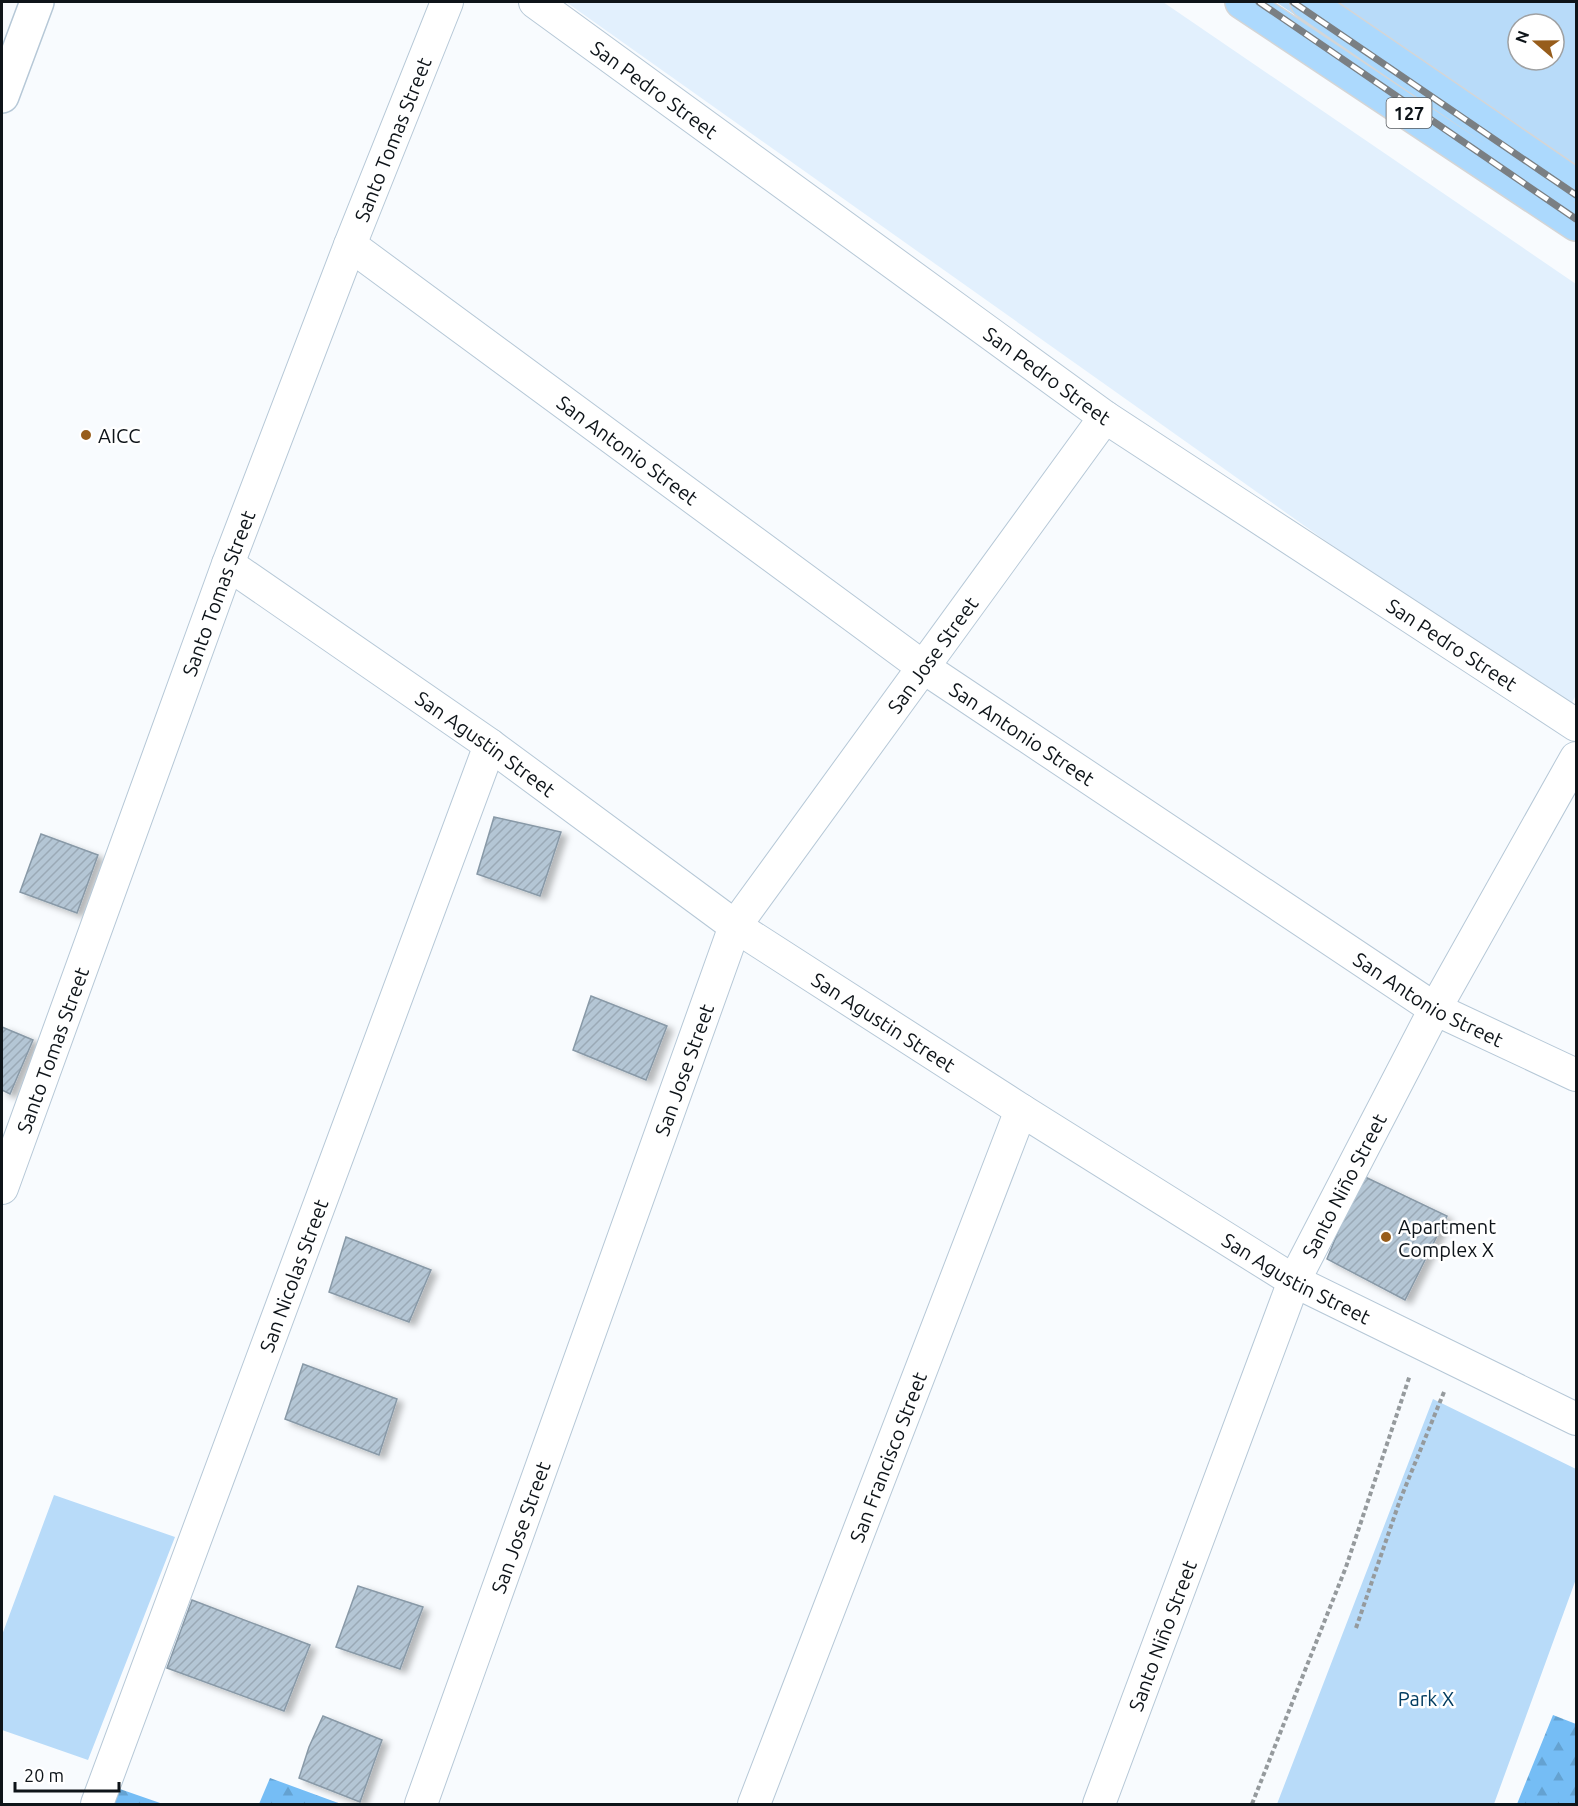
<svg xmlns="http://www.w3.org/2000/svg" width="1578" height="1806" viewBox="0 0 1578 1806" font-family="Ubuntu,sans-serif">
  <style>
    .built { fill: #e2f0fd }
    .green { fill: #b8dbf9; fill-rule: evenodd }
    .forest { fill: url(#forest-firs) }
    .building { fill: url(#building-hatch); stroke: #8899a7; stroke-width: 1.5; filter: url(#shadow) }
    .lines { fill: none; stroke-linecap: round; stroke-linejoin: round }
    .street-casing { stroke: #b6c8d7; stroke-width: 34 }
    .secondary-casing { stroke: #b6c8d7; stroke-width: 36 }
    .primary-casing { stroke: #d4d5d6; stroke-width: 36 }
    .path { stroke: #959a9d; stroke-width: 4; stroke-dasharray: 4.5 3; stroke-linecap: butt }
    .street { stroke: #fff; stroke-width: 32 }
    .secondary { stroke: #fff; stroke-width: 33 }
    .primary { stroke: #acd9fd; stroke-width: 33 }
    .rail-casing { stroke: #7a7f83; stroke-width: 7 }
    .rail { stroke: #fff; stroke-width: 4.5; stroke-dasharray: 14; stroke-linecap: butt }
    .poi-dot { fill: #975d1b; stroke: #fff; stroke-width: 2 }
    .labels { text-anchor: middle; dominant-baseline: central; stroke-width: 5; stroke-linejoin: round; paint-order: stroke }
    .shield { fill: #fff; stroke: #565a5e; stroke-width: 1.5 }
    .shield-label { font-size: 18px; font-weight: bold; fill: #0e1419 }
    .street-label { font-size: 20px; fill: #0e1419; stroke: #fff }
    .poi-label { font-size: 20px; fill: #0e1419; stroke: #fff; text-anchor: start }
    .park-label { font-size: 20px; fill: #033d61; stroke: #fff }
  </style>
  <defs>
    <pattern id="forest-firs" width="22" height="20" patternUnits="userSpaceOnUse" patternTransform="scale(1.5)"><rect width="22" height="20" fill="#75bdf5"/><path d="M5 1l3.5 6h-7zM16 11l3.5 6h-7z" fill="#64a2d1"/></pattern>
    <pattern id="building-hatch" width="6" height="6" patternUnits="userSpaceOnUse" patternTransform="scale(1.5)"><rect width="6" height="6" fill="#b4c6d5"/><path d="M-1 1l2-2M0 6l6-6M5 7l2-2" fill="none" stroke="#9aa9b6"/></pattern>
    <filter id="shadow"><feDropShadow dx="6" dy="4" stdDeviation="3" flood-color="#0004"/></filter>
  </defs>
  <rect width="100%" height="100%" fill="#f8fbfe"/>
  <path class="built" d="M566,2H1163L1576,284V695L1567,712Z"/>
  <path class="green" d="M1276,2H1576V208L1308,24ZM1518,24H1554V60H1518Z
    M1433,1399L1576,1469V1579L1494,1804H1277Z
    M54,1495L175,1537L88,1760L2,1730V1635Z"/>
  <path class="forest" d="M1553,1715L1576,1724V1804H1517Z
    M270,1778L341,1804H259Z
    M117,1788L163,1804H110Z"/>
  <path class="building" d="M494,817L561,832L540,896L477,874Z
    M41,834L98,855L77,913L20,892Z
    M591,996L667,1026L646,1080L573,1050Z
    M2,1027L33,1040L10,1094L2,1090Z
    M1361,1175L1447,1216L1405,1300L1327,1259Z
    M346,1237L431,1270L409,1322L329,1292Z
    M303,1364L397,1399L379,1455L285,1419Z
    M358,1586L423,1607L400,1669L336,1647Z
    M192,1600L310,1645L284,1711L167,1668Z
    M323,1716L382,1740L360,1802L299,1778L309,1747Z"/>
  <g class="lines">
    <defs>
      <g id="street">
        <path id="s1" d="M535,2L1105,417L1576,725"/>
        <path id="s2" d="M350,245L923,667L1435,1009L1576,1075"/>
        <path id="s3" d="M228,564L490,745L735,926L1021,1110L1294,1281L1576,1419"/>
        <path id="s4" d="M2,1188L228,564L350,245L447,2"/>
        <path id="s5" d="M97,1804L490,745"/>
        <path id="s6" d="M421,1804L735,926L1105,417"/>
        <path id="s7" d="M754,1804L1021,1110"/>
        <path id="s8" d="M1099,1804L1294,1281L1435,1009L1576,758"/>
      </g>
      <path id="secondary" d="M2,96L37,2"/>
      <path id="primary" d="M1242,2L1576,224
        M1307,2L1576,186"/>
    </defs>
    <use href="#street" class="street-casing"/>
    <use href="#secondary" class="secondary-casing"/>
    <use href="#primary" class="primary-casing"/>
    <path class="path" d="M1356,1628L1400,1500L1444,1392
      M1252,1804L1346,1567L1410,1375"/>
    <use href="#street" class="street"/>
    <use href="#secondary" class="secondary"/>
    <use href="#primary" class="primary"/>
    <defs>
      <path id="rail" d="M1259,2L1576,219
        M1293,2L1576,195"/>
    </defs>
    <use href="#rail" class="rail-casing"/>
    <use href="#rail" class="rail"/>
  </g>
  <g class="poi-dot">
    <circle cx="86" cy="435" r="6"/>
    <circle cx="1386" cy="1237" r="6"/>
  </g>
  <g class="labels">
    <rect class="shield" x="1386.5" y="98" width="45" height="30" rx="4.5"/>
    <g class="shield-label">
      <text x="1409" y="113">127</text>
    </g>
    <g class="street-label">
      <text stroke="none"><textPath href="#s1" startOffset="148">San Pedro Street</textPath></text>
      <text stroke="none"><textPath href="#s4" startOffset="1119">Santo Tomas Street</textPath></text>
      <text stroke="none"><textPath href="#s1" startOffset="634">San Pedro Street</textPath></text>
      <text stroke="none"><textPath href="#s2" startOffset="345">San Antonio Street</textPath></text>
      <text stroke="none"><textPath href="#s4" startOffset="633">Santo Tomas Street</textPath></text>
      <text stroke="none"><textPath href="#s1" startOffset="1120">San Pedro Street</textPath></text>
      <text stroke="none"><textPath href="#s6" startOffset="1268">San Jose Street</textPath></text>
      <text stroke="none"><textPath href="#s2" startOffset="831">San Antonio Street</textPath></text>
      <text stroke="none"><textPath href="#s3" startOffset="314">San Agustin Street</textPath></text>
      <text stroke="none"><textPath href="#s2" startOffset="1317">San Antonio Street</textPath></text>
      <text stroke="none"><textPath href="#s3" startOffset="800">San Agustin Street</textPath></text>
      <text stroke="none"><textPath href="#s4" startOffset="147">Santo Tomas Street</textPath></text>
      <text stroke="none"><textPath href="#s6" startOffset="780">San Jose Street</textPath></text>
      <text stroke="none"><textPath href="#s8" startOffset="666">Santo Niño Street</textPath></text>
      <text stroke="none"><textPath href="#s5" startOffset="564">San Nicolas Street</textPath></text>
      <text stroke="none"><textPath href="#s3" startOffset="1286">San Agustin Street</textPath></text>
      <text stroke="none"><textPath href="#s7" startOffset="372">San Francisco Street</textPath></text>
      <text stroke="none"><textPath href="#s6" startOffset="294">San Jose Street</textPath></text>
      <text stroke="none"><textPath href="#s8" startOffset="180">Santo Niño Street</textPath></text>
    </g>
    <g class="poi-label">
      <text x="98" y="435">AICC</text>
      <text x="1398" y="1226">Apartment<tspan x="1398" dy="23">Complex X</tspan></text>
    </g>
    <g class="park-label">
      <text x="1426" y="1698">Park X</text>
    </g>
  </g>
  <rect width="1578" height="1806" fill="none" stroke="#0e1419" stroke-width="6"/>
  <g transform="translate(1536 42) rotate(290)"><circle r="28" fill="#ffffff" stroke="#9fa1a3" stroke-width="1.5"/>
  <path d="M0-4.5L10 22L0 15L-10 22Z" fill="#975d1b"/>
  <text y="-9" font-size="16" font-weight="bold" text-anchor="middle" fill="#0e1419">N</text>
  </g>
  <path d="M15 1782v9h104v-9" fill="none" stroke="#0e1419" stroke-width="3"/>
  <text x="24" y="1782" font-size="18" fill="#0e1419" stroke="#ffffff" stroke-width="4.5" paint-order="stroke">20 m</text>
</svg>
